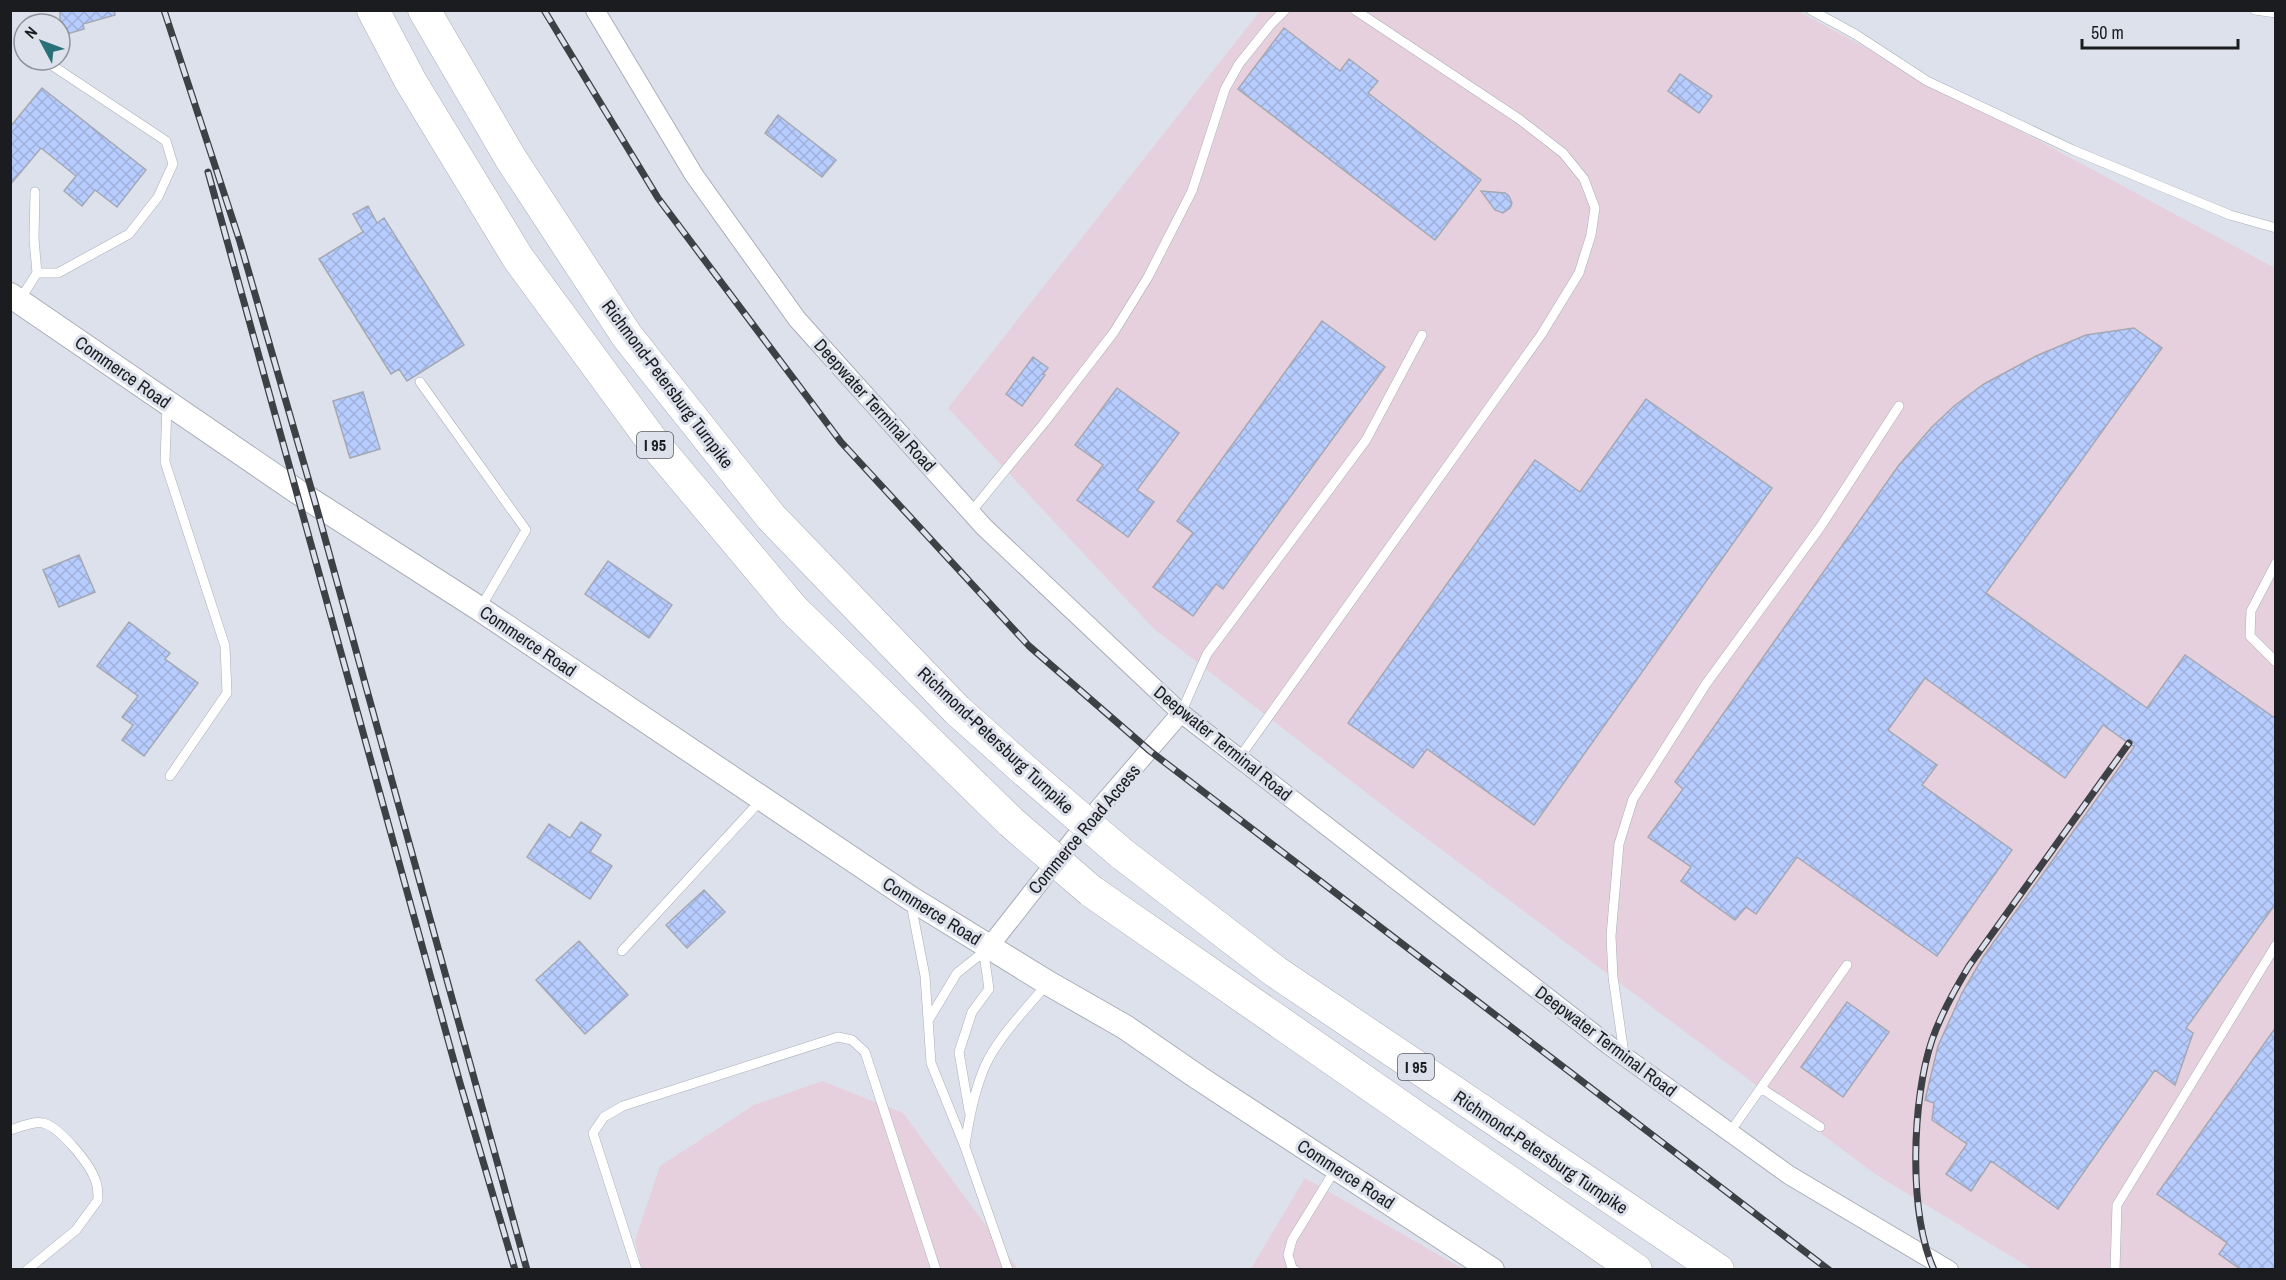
<svg xmlns="http://www.w3.org/2000/svg" width="2286" height="1280" viewBox="0 0 2286 1280" font-family="'Archivo Narrow',sans-serif">
  <style>
    .industrial { fill: #e7d0dd }
    .building { fill: url(#building-cross-hatch); stroke: #a4a8b2; stroke-width: 1.5 }
    .lines { fill: none; stroke-linecap: round; stroke-linejoin: round }
    .lane-casing { stroke: #a8adb7; stroke-width: 10 }
    .street-casing { stroke: #a8adb7; stroke-width: 20 }
    .secondary-casing { stroke: #a8adb7; stroke-width: 26 }
    .highway-casing { stroke: #a8adb7; stroke-width: 33 }
    .lane { stroke: #fff; stroke-width: 9 }
    .street { stroke: #fff; stroke-width: 18 }
    .secondary { stroke: #fff; stroke-width: 24 }
    .highway { stroke: #fff; stroke-width: 32 }
    .rail-casing { stroke: #3d4044; stroke-width: 7 }
    .rail { stroke: #dde1ec; stroke-width: 4.5; stroke-dasharray: 14; stroke-linecap: butt }
    .highway-bridge-casing { stroke: #a8adb7; stroke-width: 33; stroke-linecap: butt }
    .highway-bridge { stroke: #fff; stroke-width: 32 }
    .labels { text-anchor: middle; dominant-baseline: central; stroke-width: 6; stroke-linejoin: round; paint-order: stroke }
    .shield { fill: #dde1ec; stroke: #54575c; stroke-width: 1.5 }
    .shield-label { font-size: 16px; font-weight: bold; fill: #1a1c1f }
    .street-label { font-size: 18px; fill: #1a1c1f; stroke: #dde1ec }
  </style>
  <defs>
    <pattern id="building-cross-hatch" width="8" height="8" patternUnits="userSpaceOnUse" patternTransform="scale(1.5)"><rect width="8" height="8" fill="#b8cdff"/><path d="M0 0l8 8M0 8l8-8" fill="none" stroke="#9eafda"/></pattern>
  </defs>
  <rect width="100%" height="100%" fill="#dde1ec"/>
  <path class="industrial" d="M1260,11H1798L2275,268V1269H2032L1875,1174L1394,814L1154,629L948,408Z
    M822,1081L903,1113L1018,1269H642L635,1240L660,1166L754,1105Z
    M1305,1178L1463,1269L1250,1270Z"/>
  <path class="building" d="M60,10H114L115,15L83,24L84,29L60,36Z
    M1284,28L1340,71L1349,59L1378,81L1368,93L1481,180L1435,240L1238,89Z
    M1680,74L1712,96L1699,113L1668,91Z
    M42,88L146,170L117,207L95,190L82,206L64,191L76,176L41,148L10,185V127Z
    M778,115L836,160L822,177L765,133Z
    M1481,191L1505,193L1509,196L1512,203L1510,208L1503,213L1495,210Z
    M368,206L377,223L384,218L464,345L407,381L399,369L391,374L319,259L363,232L353,214Z
    M1322,321L1385,367L1223,589L1216,584L1193,616L1153,587L1193,533L1177,521Z
    M2134,328L2162,348L1986,593L2147,708L2185,655L2276,719V903L2186,1028L2193,1033L2175,1085L2155,1070L2058,1209L1991,1161L1971,1191L1946,1174L1967,1144L1932,1120L1934,1103L1925,1100L1938,1046L1962,993L1983,957L2134,747L2103,725L2065,778L1925,678L1888,730L1937,765L1922,785L2012,850L1937,956L1797,857L1756,914L1746,907L1735,920L1681,881L1691,867L1648,837L1683,789L1675,782L1899,465L1931,428L1954,406L1984,384L2036,356L2086,335Z
    M1033,357L1048,368L1043,374L1045,375L1022,406L1006,394Z
    M1117,388L1179,433L1137,490L1154,502L1128,537L1077,500L1103,465L1075,445Z
    M363,392L380,449L350,458L333,401Z
    M1646,399L1772,488L1534,825L1427,749L1413,768L1348,723L1535,460L1580,492Z
    M79,555L95,592L59,607L43,570Z
    M608,561L672,605L649,638L585,594Z
    M129,622L170,653L165,659L198,683L144,756L122,740L133,725L122,717L138,696L97,666Z
    M581,822L601,835L590,852L612,866L590,899L527,857L549,824L570,838Z
    M704,890L725,912L687,948L666,925Z
    M579,941L628,995L585,1034L536,980Z
    M1847,1002L1889,1032L1843,1097L1801,1067Z
    M2276,1027V1269H2240L2219,1254L2227,1243L2157,1194Z"/>
  <g class="lines">
    <defs>
      <path id="lane" d="M1811,10L1855,34L1927,81L2073,150L2230,215L2276,228
        M2255,10L2276,13
        M35,192L34,239L37,273
        M19,301L37,273H58L129,234L158,197L173,164L166,141L44,60
        M420,382L526,530L481,607
        M167,405L165,462L225,646L227,693L170,776
        M971,512L1044,423L1114,332L1148,277L1192,191L1225,89L1239,64L1271,24L1285,10
        M2276,563L2251,611L2250,636L2276,662
        M1181,713L1207,654L1366,440L1422,335
        M1239,758L1541,335L1579,273L1591,235L1595,208L1584,179L1563,153L1519,119L1355,10
        M911,904L925,976L931,1063L965,1147L1008,1270
        M622,951L761,800
        M928,1021L957,973L986,950
        M1624,1054L1613,977L1611,936L1619,844L1633,799L1706,684L1821,526L1899,406
        M1761,1088L1820,1127
        M969,1111L959,1052L972,1012L989,989L984,954
        M10,1130C20,1127 33,1121 43,1123C60,1127 91,1165 96,1182C98,1187 98,1195 98,1200L76,1230L27,1270
        M1730,1132L1847,965
        M965,1145C969,1118 976,1082 989,1058C1004,1031 1027,1008 1047,984
        M637,1270L593,1133L604,1117L623,1106L838,1037L852,1040L865,1052L936,1270
        M1295,1270L1292,1268L1288,1255L1292,1240L1336,1168
        M2115,1270L2117,1205L2276,945"/>
      <path id="street" d="M595,10L694,175L797,319L984,527L1181,713L1610,1046L1789,1175L1949,1270
        M989,947L1087,822L1181,713"/>
      <path id="secondary" d="M10,295L298,492L480,609L910,898L1048,983L1125,1027L1199,1078L1492,1270"/>
      <path id="highway" d="M373,10L411,82L518,258L653,442L793,609L1011,822
        M424,10L511,159L627,336L771,517L957,710L1023,769
        M1121,853L1276,972L1718,1270
        M1091,891L1636,1270"/>
    </defs>
    <use href="#lane" class="lane-casing"/>
    <use href="#street" class="street-casing"/>
    <use href="#secondary" class="secondary-casing"/>
    <use href="#highway" class="highway-casing"/>
    <use href="#lane" class="lane"/>
    <use href="#street" class="street"/>
    <use href="#secondary" class="secondary"/>
    <use href="#highway" class="highway"/>
    <defs>
      <path id="rail" d="M164,10L240,242L315,502L527,1270
        M544,10L658,198L841,442L1029,646L1150,751L1829,1270
        M208,172L460,1083L515,1270
        M1934,1270C1908,1212 1912,1099 1932,1040C1941,1014 1955,989 1969,966L2129,743"/>
    </defs>
    <use href="#rail" class="rail-casing"/>
    <use href="#rail" class="rail"/>
    <defs>
      <path id="highway-bridge" d="M1023,769L1121,853
        M1011,822L1091,891"/>
    </defs>
    <use href="#highway-bridge" class="highway-bridge-casing"/>
    <use href="#highway-bridge" class="highway-bridge"/>
  </g>
  <g class="labels">
    <g class="shield">
      <rect x="637" y="432" width="36" height="26" rx="4.5"/>
      <rect x="1398" y="1054" width="36" height="26" rx="4.5"/>
    </g>
    <g class="shield-label">
      <text x="655" y="445">I 95</text>
      <text x="1416" y="1067">I 95</text>
    </g>
    <g class="street-label">
      <text transform="translate(123 372) rotate(35)">Commerce Road</text>
      <text transform="translate(668 384) rotate(53)">Richmond-Petersburg Turnpike</text>
      <text transform="translate(875 405) rotate(48)">Deepwater Terminal Road</text>
      <text transform="translate(528 641) rotate(34)">Commerce Road</text>
      <text transform="translate(996 740) rotate(43)">Richmond-Petersburg Turnpike</text>
      <text transform="translate(1223 743) rotate(39)">Deepwater Terminal Road</text>
      <text transform="translate(1084 829) rotate(-50)">Commerce Road Access</text>
      <text transform="translate(932 911) rotate(32)">Commerce Road</text>
      <text transform="translate(1606 1041) rotate(37)">Deepwater Terminal Road</text>
      <text transform="translate(1541 1152) rotate(34)">Richmond-Petersburg Turnpike</text>
      <text transform="translate(1346 1174) rotate(33)">Commerce Road</text>
    </g>
  </g>
  <rect width="2286" height="1280" fill="none" stroke="#1a1c1f" stroke-width="24"/>
  <g transform="translate(42 42) rotate(311)"><circle r="28" fill="#dde1ec" stroke="#8f929a" stroke-width="1.5"/>
  <path d="M0-4.5L10 22L0 15L-10 22Z" fill="#287179"/>
  <text y="-9" font-size="16" font-weight="bold" text-anchor="middle" fill="#1a1c1f">N</text>
  </g>
  <path d="M2082 39v9h156v-9" fill="none" stroke="#1a1c1f" stroke-width="3"/>
  <text x="2091" y="39" font-size="18" fill="#1a1c1f" stroke="#dde1ec" stroke-width="4.5" paint-order="stroke">50 m</text>
</svg>
